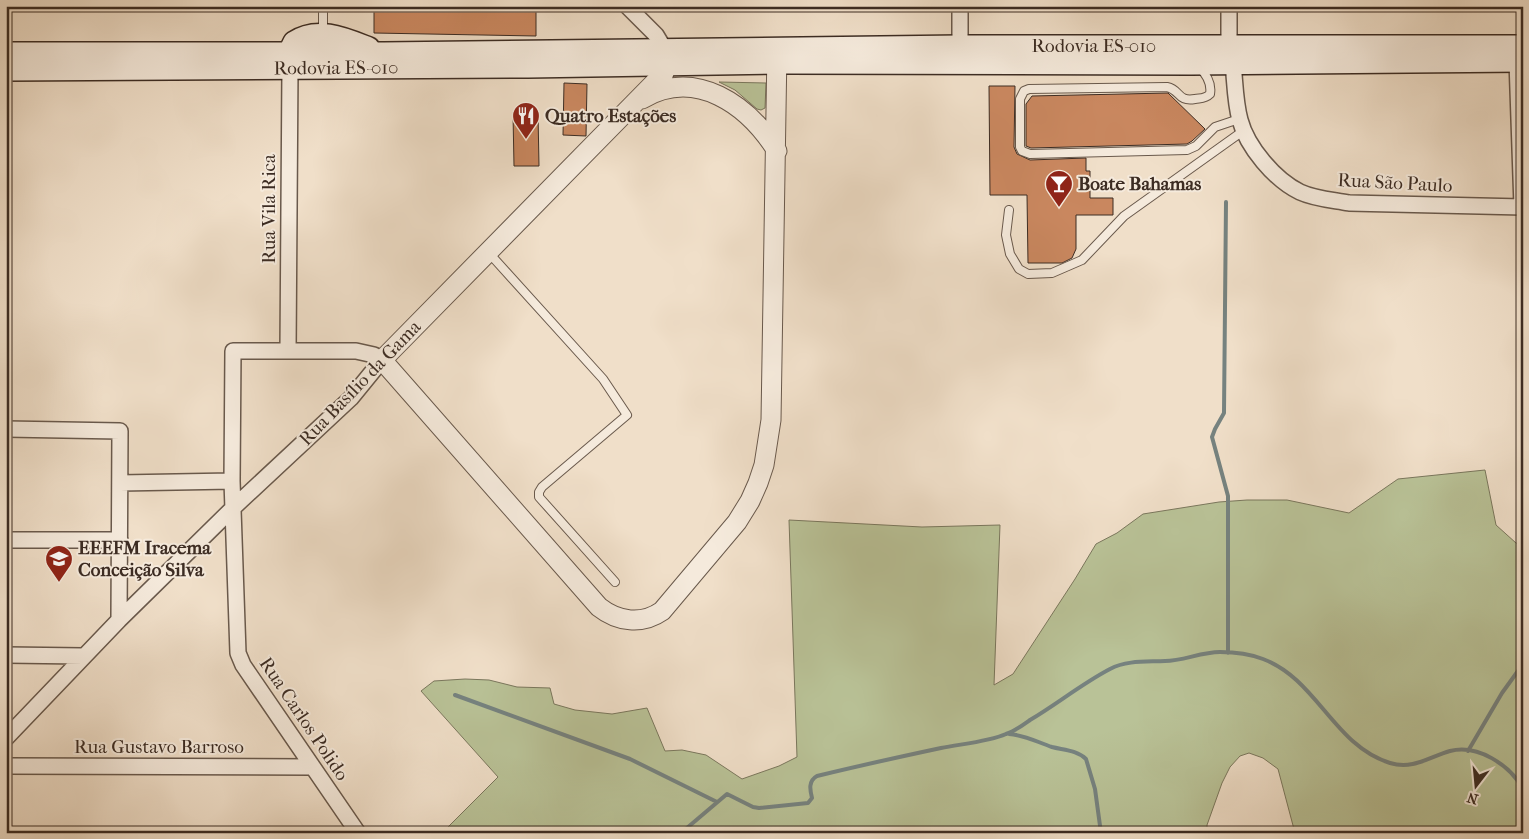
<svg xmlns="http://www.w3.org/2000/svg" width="1529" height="839" viewBox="0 0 1529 839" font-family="'IM FELL French Canon',serif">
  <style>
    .green { fill: #b9c297; stroke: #7a775d }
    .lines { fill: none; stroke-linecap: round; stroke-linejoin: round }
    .stream { stroke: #76827f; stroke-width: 4 }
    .building { fill: #c9875f; stroke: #3c2c23 }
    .service-casing { stroke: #69594c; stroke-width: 10 }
    .minor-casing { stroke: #69594c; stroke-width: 18 }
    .tertiary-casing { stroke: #69594c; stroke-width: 21 }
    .secondary-casing { stroke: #3c2c23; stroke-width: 24 }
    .service { stroke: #f5eadc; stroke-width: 8 }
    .minor { stroke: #f5eadc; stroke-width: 15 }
    .tertiary { stroke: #f5eadc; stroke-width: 19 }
    .secondary { stroke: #f5eadc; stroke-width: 21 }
    .labels { text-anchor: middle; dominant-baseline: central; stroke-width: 4; stroke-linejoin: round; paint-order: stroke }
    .street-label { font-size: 19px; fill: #3c2c23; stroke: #f5eadc }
    .poi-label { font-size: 19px; font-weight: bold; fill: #3c2c23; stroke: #f5eadc; text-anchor: start }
  </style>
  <rect width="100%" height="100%" fill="#f0dfc9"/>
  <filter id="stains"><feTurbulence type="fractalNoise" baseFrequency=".004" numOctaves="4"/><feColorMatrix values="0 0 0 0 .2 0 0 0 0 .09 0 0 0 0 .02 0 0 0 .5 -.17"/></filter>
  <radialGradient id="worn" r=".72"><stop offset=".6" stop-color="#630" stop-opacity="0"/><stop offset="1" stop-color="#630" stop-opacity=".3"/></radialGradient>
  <path class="green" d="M719,82L766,83L765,108L761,110L757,109L735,90Z
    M1485,470L1496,525L1516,543L1523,546V833H1295L1278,769L1263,758L1249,753L1240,756L1230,767L1222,783L1207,825V833H442L498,777L421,691L434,681L465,679L489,680L517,687L550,688L554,704L575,710L612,714L647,708L665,751L682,750L706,755L742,779L779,766L797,757L789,520L922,527L1000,525L994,685L1013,674L1075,579L1096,544L1117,533L1143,514L1219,502L1247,500H1287L1349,513L1398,479Z"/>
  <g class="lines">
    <path class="stream" d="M1226,202L1224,413L1215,429L1212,437L1228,496V653
      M455,695L630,759L717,802
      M1009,734C1025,735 1037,742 1052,747C1063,750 1077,750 1086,759L1095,789L1101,833
      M1468,751L1502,693L1523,664
      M681,833L727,794L753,807L759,808L808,803L812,798C810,790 808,781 817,776C858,766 899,757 941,748C960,744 988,742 1006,734C1015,731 1023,725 1030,720C1057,704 1083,683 1110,669C1127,660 1147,662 1165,661C1183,661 1201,652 1220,652C1233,652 1250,654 1263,659C1317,679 1334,746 1390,763C1413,770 1429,757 1450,751C1478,744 1510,765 1523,789"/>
  </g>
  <path class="building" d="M374,6H536V36L374,33Z
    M564,83L587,84L586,136L563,135Z
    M989,86H1015L1014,147L1017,154L1030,160L1086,158V171H1090V198H1113V215H1076V249L1072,258L1062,263H1028L1027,195H990Z
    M1168,93L1205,129L1192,141L1187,144L1031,148L1026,146V104L1032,96Z
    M513,114H538L539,166H514Z"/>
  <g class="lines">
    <defs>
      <path id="service" d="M323,6V32
        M1199,67C1207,75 1212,83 1210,94C1205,99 1201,98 1195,99C1177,102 1181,90 1167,87L1029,89L1024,91L1020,99V147L1022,151L1030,154L1187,150L1196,146L1215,127L1239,119
        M1009,210L1006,235L1010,254L1019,269L1028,274L1052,273L1082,260L1124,216L1243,131
        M489,253L603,379L627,415L542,487L539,492V497L615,582"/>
      <path id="minor" d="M627,6L656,35L665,50
        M960,6V46
        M1229,6V46
        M1517,61L1522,207
        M1233,63C1235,82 1235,102 1240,120C1247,147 1275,180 1300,192C1315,199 1333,200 1349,203L1523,207
        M288,351L290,68
        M6,429L120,431L119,620
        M120,483L232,481
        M6,540H120
        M6,655L83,656
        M6,738L119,620L233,508L351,398L382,360L374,355L356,351H233L232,481L238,653L243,665L358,833
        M6,766L312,767"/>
      <path id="tertiary" d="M665,52L666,65L664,73L382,360L599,607C618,622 642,625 662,611L737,522L750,501L758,483L764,465L771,420L777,49
        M642,99C696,67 748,105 777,151"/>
      <g id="secondary">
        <path d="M289,52L294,42C318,26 346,39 369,48"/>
        <path id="s1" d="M6,53H384L960,46H1523"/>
        <path id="s2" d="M6,70L528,67L786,63L1191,64L1523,61"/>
      </g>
    </defs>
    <use href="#service" class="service-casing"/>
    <use href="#minor" class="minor-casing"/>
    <use href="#tertiary" class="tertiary-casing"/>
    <use href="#secondary" class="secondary-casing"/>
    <use href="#service" class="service"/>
    <use href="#minor" class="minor"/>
    <use href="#tertiary" class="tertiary"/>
    <use href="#secondary" class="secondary"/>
  </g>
  <defs>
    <symbol id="restaurant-pin" viewBox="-11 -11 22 30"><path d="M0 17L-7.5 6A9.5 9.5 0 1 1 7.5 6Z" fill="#8f2418" stroke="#f5eadc"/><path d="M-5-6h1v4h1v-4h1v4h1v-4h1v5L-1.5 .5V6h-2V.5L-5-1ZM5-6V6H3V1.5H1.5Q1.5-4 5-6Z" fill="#fff"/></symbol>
    <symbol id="bar-pin" viewBox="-11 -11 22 30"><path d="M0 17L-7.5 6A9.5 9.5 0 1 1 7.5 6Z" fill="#8f2418" stroke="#f5eadc"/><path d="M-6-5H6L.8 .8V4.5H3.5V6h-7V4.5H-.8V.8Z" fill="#fff"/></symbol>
    <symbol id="school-pin" viewBox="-11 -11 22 30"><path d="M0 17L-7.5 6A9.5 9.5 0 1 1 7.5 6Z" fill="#8f2418" stroke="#f5eadc"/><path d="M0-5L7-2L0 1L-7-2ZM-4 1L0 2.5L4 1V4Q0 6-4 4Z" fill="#fff"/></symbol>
  </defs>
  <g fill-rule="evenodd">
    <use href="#restaurant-pin" x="510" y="100" width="32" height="43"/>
    <use href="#bar-pin" x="1043" y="168" width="32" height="43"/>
    <use href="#school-pin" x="43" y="543" width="32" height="43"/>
  </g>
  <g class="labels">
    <g class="street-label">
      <text stroke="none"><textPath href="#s1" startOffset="1088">Rodovia ES-010</textPath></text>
      <text stroke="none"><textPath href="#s2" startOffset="330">Rodovia ES-010</textPath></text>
      <text transform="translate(1395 183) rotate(3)">Rua São Paulo</text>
      <text transform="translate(269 209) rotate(-90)">Rua Vila Rica</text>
      <text transform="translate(360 383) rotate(-46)">Rua Basílio da Gama</text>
      <text transform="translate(304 719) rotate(56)">Rua Carlos Polido</text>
      <text x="159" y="747">Rua Gustavo Barroso</text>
    </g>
    <g class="poi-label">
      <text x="545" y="116">Quatro Estações</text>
      <text x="1078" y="184">Boate Bahamas</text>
      <text x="78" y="548">EEEFM Iracema<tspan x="78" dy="22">Conceição Silva</tspan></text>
    </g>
  </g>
  <rect width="1529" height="839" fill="none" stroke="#f0dfc9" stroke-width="25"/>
  <rect x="8" y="8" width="1514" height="824" fill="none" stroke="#3c2c23" stroke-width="2.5"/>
  <rect x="12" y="12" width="1504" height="814" fill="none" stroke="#3c2c23"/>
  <g transform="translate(1476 786) rotate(196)" stroke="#f5eadc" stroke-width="4" paint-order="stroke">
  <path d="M0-4L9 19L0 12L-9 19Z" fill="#3c2c23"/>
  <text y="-8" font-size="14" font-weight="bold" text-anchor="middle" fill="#3c2c23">N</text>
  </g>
  <rect width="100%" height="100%" filter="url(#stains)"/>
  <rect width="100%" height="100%" fill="url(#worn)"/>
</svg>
